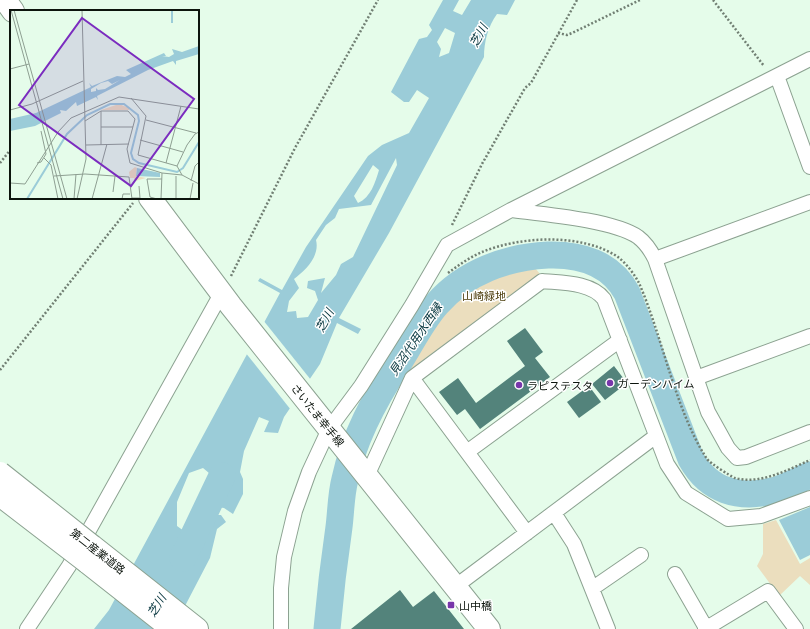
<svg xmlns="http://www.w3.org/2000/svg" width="810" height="629" viewBox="0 0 810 629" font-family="Barlow,'Noto Sans JP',sans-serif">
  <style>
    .green { fill: #ebdebe }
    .water { fill: #9bccd8; fill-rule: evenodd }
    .pier { fill: #e5fcea }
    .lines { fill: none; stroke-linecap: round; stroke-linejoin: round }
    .river { stroke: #9bccd8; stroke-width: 27 }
    .building { fill: #53837b }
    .minor-casing { stroke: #8ca291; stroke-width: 16 }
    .primary-casing { stroke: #8ca291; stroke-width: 24 }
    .path { stroke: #717f73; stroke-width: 2.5; stroke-dasharray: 2 2; stroke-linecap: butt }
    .minor { stroke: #fff; stroke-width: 14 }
    .primary { stroke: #fff; stroke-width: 22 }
    .primary-bridge-casing { stroke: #8ca291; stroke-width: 24; stroke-linecap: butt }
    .primary-bridge { stroke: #fff; stroke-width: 22 }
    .poi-dot { fill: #7836aa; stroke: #fff; stroke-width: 1.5 }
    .labels { text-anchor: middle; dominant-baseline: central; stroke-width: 3; stroke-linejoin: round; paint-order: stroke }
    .park-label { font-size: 11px; fill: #4c3c0b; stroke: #fff }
    .poi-label { font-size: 11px; fill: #0c140d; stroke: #fff; text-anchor: start }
    .street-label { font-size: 11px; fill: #0c140d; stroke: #fff }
    .water-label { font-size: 12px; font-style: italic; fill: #03333c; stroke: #fff }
    .inset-river { fill: none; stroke: #9bccd8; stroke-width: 2 }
    .inset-road { fill: none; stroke: #8e9f92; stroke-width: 1 }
    .view { fill: #7b2cbf; fill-opacity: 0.15; stroke: #7b2cbf; stroke-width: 2 }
    .inset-edge { fill: none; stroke: #0c140d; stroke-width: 2 }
  </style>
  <rect width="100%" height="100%" fill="#e5fcea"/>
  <path class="green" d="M531,263L540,274L407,372L404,368C421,340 445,296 475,280C493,271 511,267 531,263Z
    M776,520L800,564L810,558V585L800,576L779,596L757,566L763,554V524Z"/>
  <path class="water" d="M443,0H459L453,11L462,15L471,0H515L507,15L497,14C488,26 484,42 484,57L389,233L339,318L361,329L358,334L337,323L320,364L284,417L278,433L264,432L269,421L259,417L244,451L240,472L243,479V494L233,514L224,508L217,507L211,515H221L226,522L217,529L210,558L173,629H94L109,610L280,293L258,281L260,278L282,290L306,247L368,156L382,145L409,133L429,98L417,90L409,102H404L391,92L419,39L427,37L432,30L429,25ZM445,28L455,33L449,53L439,57L441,49L437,42ZM396,158L397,165L353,257L341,264L336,275L321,293L325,278L308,281L307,288L315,291L318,300L308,317L297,318L296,311L287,312L289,301L299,288L294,279C306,270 320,256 316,240L326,225L335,218L339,209L371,205ZM373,165L379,170C375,183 371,197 358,203L354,196ZM203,468L209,473L213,482L203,526L193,525L184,531L177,526V502L189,473Z
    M810,507V555L800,560L779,520Z"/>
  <path class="pier" d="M263,320L311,380L291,410L245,352Z"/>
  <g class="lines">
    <path class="river" d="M183,558L222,476
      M327,629C330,595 334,561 339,527C341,511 341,494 345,479C354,437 374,400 398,364C411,344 421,322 437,304C465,272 507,257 548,255C580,254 611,263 627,293L691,459C709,491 738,499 773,491C785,488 798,480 810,475"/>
  </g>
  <path class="building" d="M525,328L543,352L535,358L550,377L480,429L465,409L457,415L439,392L458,378L476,403L525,366L507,341Z
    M614,366L627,383L605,400L592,384Z
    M589,386L601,402L579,418L567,402Z
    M400,590L413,607L434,591L464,629H351Z"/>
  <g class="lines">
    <defs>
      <path id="minor" d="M777,76L810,167
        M511,210C542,214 613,220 638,237C646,243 651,251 655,259L708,412L728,448L737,458L746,457L810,432
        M655,259L810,202
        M412,378L527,533
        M696,378L810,336
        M467,452L620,340
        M367,476L412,378L542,281C561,283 591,282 604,299L667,464L686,493L728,519L761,516L810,498
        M554,513L574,544L608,629
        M675,574L706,628
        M456,586L656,436
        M593,588L641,555
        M27,629L69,566L221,294
        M281,629V588L284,557L295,511L309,472L329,429L361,386L412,305L447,245L511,210L810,59
        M705,629L768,591L796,629"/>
      <path id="primary" d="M5,0L13,11
        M150,198L231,306L489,629
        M92,546L197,629
        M87,562L172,629"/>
    </defs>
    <use href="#minor" class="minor-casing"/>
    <use href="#primary" class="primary-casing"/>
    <path class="path" d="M713,0L764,66
      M558,33L567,35L572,33L640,0
      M0,163L11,149
      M452,225L482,164L525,88L531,83L577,0
      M448,273C459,265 470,257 482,252C521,236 582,233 618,257C627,264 634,274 639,283C663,338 675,410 707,459C710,463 730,476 735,478C759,485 788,470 810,460
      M231,276L295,148L378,0
      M0,370L133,203"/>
    <use href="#minor" class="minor"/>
    <use href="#primary" class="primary"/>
    <defs>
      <path id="primary-bridge" d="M0,473L92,546
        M0,495L87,562"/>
    </defs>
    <use href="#primary-bridge" class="primary-bridge-casing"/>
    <use href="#primary-bridge" class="primary-bridge"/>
  </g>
  <g class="poi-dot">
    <circle cx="610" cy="383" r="4"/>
    <circle cx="519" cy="385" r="4"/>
    <rect x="447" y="601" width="8" height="8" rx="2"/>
  </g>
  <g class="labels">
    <g class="park-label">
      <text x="484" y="295">山崎緑地</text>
    </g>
    <g class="poi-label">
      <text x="618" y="383">ガーデンハイム</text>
      <text x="527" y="385">ラピステスタ</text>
      <text x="459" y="605">山中橋</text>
    </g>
    <g class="street-label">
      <text transform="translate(318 415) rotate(51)">さいたま幸手線</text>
      <text transform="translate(98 551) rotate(38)">第二産業道路</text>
    </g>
    <g class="water-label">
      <text transform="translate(478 35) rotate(-61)">芝川</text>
      <text transform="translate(324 320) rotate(-61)">芝川</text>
      <text transform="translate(415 339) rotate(-56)">見沼代用水西縁</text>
      <text transform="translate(156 605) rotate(-58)">芝川</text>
    </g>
  </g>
  <g transform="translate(10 10)">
    <rect width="189" height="189" fill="#e5fcea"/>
    <path d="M109,94L119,98V100H91ZM125,157L127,158L126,166L136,168L125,171L124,168H120L119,162Z" fill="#ebdebe"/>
    <path d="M189,36V44L166,51V55L163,51L138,60L87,86L88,90L86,87L67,96L66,92L56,101L50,100L51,103L25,116L0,121V109L26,103L81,77L79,73L82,76L107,66L115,67L121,64L116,60L154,43L156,46H152L159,47L164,44L162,39L172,42ZM110,70L95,79L88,80L86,78V81L81,82V79L91,73L98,71L102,74ZM127,158L150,163V167L126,166Z" fill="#9bccd8" fill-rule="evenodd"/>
    <path class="inset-river" d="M162,0V13M17,189L57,124L77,105L100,94H114L128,105L129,111L121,143L123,149L129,153L167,162L173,158L189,132"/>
    <path class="inset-road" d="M1,0L53,189M4,0L57,189M0,59L19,54M121,88L136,106L128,145L167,156L172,165L189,174M0,100L22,94L73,71M91,101V135M136,110L186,123M75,111L91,101H118L125,109L117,139L120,153L152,163L172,165M91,117H123M130,130L173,142M76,135L119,134M34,148L41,155L48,189M27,153L31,152L36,144L31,121M156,153L171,96M167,156L177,135L185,124L189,122M44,166L75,164L119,167L122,189M181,171L185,156L189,152M0,173L15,174L48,122L61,108L109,87L189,99M103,182L105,166M122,188H130L129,176M64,189L66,164M67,189L76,149L72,0M82,189L97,134M112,189L113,184H120M147,189L140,187L137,169H152M151,189L152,163M166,189V166M180,189L183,173"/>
    <path class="view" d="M72,8L184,89L121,176L9,95Z"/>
    <rect width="189" height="189" class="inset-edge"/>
  </g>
</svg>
